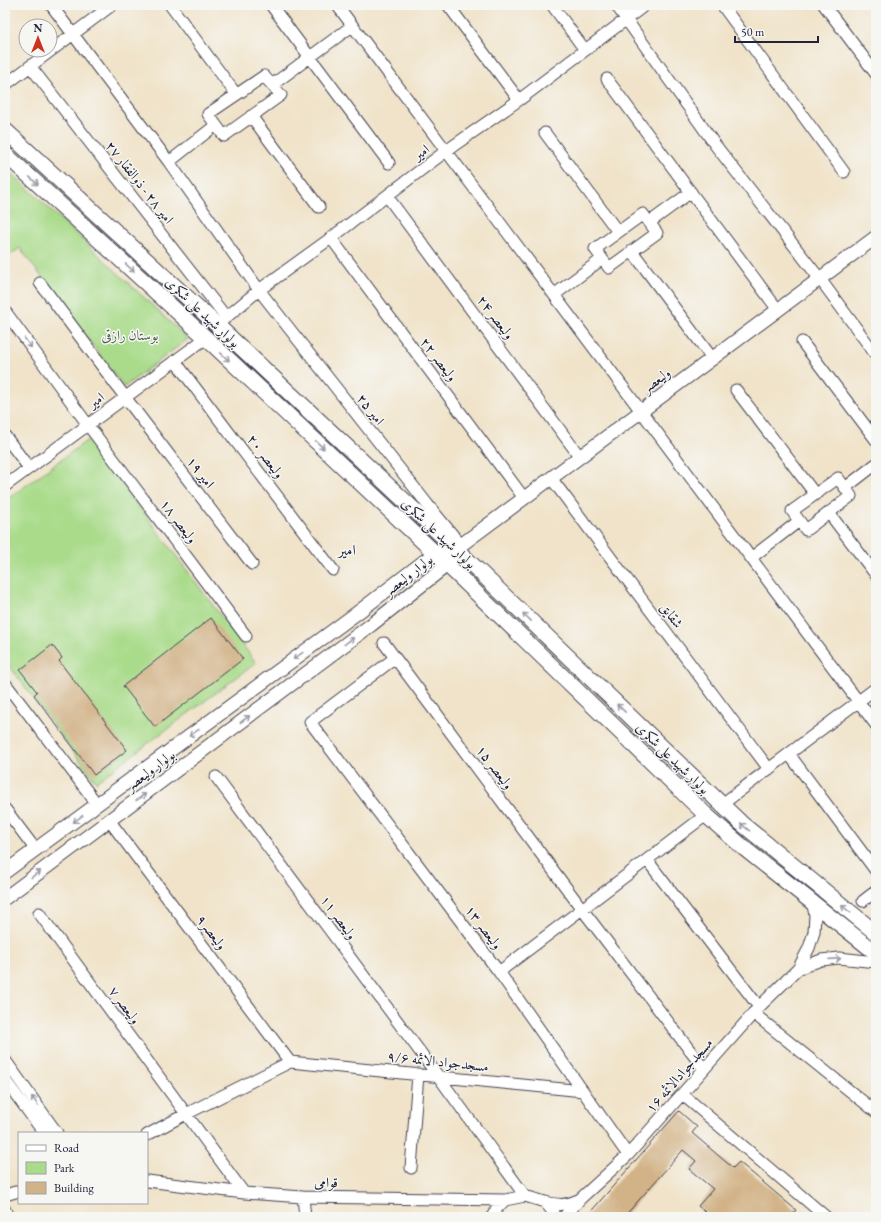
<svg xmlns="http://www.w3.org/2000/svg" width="881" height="1222" viewBox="0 0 881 1222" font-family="'EB Garamond',Amiri,serif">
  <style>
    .green { fill: #a9db8a; stroke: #667e62 }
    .building { fill: #d2b287 }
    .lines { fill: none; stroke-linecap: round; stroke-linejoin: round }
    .minor-casing { stroke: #413f50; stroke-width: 13 }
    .tertiary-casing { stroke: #413f50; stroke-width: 15 }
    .secondary-casing { stroke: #413f50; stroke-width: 17 }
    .minor { stroke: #fff; stroke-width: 11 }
    .tertiary { stroke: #fff; stroke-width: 13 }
    .secondary { stroke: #fff; stroke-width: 15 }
    .oneway { stroke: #9c9ca7 }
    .labels { text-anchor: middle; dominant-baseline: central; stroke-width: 3; stroke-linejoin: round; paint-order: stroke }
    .street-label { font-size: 14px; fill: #22223b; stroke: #f6f6f2 }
    .park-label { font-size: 14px; fill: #4a5a53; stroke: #f6f6f2 }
    .neighbourhood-label { font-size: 15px; fill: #22223b; stroke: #f6f6f2 }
  </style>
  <rect width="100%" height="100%" fill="#f6f6f2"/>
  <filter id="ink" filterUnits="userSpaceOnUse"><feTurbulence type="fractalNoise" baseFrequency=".025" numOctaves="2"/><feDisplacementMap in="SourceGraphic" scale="8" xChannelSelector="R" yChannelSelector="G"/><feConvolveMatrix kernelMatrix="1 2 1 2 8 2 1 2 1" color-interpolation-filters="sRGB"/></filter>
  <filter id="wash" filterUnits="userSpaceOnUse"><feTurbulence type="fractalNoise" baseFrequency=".012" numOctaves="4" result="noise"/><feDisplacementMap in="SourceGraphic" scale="16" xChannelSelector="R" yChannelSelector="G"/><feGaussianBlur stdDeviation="0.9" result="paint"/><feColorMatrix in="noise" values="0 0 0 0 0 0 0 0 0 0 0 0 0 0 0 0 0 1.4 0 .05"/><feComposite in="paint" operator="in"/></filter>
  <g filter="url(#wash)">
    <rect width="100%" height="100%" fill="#f0e3c9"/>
    <path class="green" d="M5,167L188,339L124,387L20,248L5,259Z
      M89,439L256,663L96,782L5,660V501Z"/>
    <g id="blocks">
      <path class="building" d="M211,618L243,659L155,727L123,686Z
        M52,645L62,658L59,661L127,750L94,775L34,695L37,692L20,670Z
        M679,1111L697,1127L692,1133L733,1168L739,1162L796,1210L791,1217H711L698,1206L713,1189L689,1169L696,1161L683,1150L624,1217H586Z"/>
    </g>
  </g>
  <g filter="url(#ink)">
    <use href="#blocks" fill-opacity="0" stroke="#413f50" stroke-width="1"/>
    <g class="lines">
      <defs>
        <path id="minor" d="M51,5L169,162L259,290L428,505L461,545
          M170,5L236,94
          M271,5L389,163
          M337,5L876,725
          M448,5L519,100
          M552,5L585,50
          M616,5L716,146L820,279L876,355
          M722,5L844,172
          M824,5L876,74
          M30,66L226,317
          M264,76L281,95L224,136L208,114Z
          M607,79L778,310
          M5,85L112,5
          M272,85L352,26
          M251,116L319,207
          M545,133L618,232
          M169,162L216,125
          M387,196L580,457
          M643,214L657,233L609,268L595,249Z
          M650,222L691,192
          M331,238L524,498
          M632,251L712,358
          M40,283L125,397L252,564
          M554,295L602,259
          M5,311L88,425L246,636
          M217,325L259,290L331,238L446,151L519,100L645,5
          M802,342L876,440
          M175,361L333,570
          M736,390L815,494
          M5,436L29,468
          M551,478L769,769
          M838,478L851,496L806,530L792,511Z
          M5,486L206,338
          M845,488L876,464
          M829,513L876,575
          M751,558L799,521
          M384,643L582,909L704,1069
          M395,658L310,722L499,972L628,1155
          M5,683L97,804
          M789,754L876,871
          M216,777L438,1076L525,1196
          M721,805L876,688
          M5,809L36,850
          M109,820L290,1062
          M647,860L759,1007
          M863,901L876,891
          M39,913L244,1193
          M798,969L821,960L839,958L876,962
          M499,972L706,815
          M753,1013L876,1112
          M5,1060L57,1133
          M290,1062L583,1091
          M5,1080L44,1133
          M682,1094L826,1217
          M147,1135L186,1114L290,1062
          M411,1168L418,1074
          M147,1181L244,1193L303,1197L505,1200
          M5,1195L19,1191
          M303,1197L305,1217
          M545,1202C559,1205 564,1206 578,1200
          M5,1210L8,1217
          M492,1217L497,1208L505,1200L525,1196L545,1202L553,1212V1217
          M564,1217L580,1199L628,1155L759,1007L798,969L809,948L814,932L815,915L812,901"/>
        <path id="tertiary" d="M5,872L361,610L435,553L456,549
          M5,898L371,625L447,565L456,549L461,545L876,237"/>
        <path id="secondary" d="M5,130L217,325L456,549L741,823L876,933
          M5,154L206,338L435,553L706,815L745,849L876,953"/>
      </defs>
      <use href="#minor" class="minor-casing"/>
      <use href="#tertiary" class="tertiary-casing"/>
      <use href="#secondary" class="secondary-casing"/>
      <use href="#minor" class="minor"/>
      <use href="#tertiary" class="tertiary"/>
      <use href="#secondary" class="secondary"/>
    </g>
    <defs><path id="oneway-shaft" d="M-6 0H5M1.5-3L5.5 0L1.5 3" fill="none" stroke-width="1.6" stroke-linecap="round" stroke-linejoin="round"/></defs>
    <g class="oneway">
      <use href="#oneway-shaft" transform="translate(34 181) rotate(43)"/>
      <use href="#oneway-shaft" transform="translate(130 268) rotate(43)"/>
      <use href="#oneway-shaft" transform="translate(28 343) rotate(54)"/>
      <use href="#oneway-shaft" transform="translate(225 357) rotate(43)"/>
      <use href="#oneway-shaft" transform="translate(320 445) rotate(43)"/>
      <use href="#oneway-shaft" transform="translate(527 617) rotate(-136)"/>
      <use href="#oneway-shaft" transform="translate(349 641) rotate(-37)"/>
      <use href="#oneway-shaft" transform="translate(298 656) rotate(144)"/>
      <use href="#oneway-shaft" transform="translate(621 708) rotate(-136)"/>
      <use href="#oneway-shaft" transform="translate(245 719) rotate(-37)"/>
      <use href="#oneway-shaft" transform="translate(194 733) rotate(144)"/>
      <use href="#oneway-shaft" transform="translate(141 797) rotate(-37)"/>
      <use href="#oneway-shaft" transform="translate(78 819) rotate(144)"/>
      <use href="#oneway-shaft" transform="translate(745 827) rotate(-140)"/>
      <use href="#oneway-shaft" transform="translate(36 874) rotate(-37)"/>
      <use href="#oneway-shaft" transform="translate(846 909) rotate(-141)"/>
      <use href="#oneway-shaft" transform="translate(835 959) rotate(-4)"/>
      <use href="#oneway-shaft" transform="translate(35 1101) rotate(-126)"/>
    </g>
  </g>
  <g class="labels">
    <g class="street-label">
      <text transform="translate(421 152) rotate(-37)">امیر</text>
      <text transform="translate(140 182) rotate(52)">امیر ۲۸ - ذوالفقار ۲۷</text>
      <text transform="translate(203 312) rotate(43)">بولوار شهید علی شکری</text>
      <text transform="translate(496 317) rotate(53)">ولیعصر ۲۴</text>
      <text transform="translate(439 359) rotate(53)">ولیعصر ۲۲</text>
      <text transform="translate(656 380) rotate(-37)">ولیعصر</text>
      <text transform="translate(96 400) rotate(-37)">امیر</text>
      <text transform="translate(371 409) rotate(52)">امیر ۲۵</text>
      <text transform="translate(266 456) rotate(53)">ولیعصر ۲۰</text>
      <text transform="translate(201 472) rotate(53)">امیر ۱۹</text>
      <text transform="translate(179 521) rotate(53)">ولیعصر ۱۸</text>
      <text transform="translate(439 533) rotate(43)">بولوار شهید علی شکری</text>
      <text transform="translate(408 575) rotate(-38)">بولوار ولیعصر</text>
      <text transform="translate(672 615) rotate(53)">شقایق</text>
      <text transform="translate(673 758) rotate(44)">بولوار شهید علی شکری</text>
      <text transform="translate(495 767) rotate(53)">ولیعصر ۱۵</text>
      <text transform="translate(150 770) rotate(-37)">بولوار ولیعصر</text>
      <text transform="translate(339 917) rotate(54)">ولیعصر ۱۱</text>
      <text transform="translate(484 927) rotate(53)">ولیعصر ۱۳</text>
      <text transform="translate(212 932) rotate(53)">ولیعصر۹</text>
      <text transform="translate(125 1005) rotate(54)">ولیعصر ۷</text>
      <text transform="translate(438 1061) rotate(6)">مسجدجواد الائمه ۹/۶</text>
      <text transform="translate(679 1075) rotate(-49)">مسجدجوادالائمه ۱۶</text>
      <text transform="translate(326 1182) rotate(1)">قوامی</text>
    </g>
    <g class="park-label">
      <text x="130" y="335">بوستان رازقی</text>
    </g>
    <g class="neighbourhood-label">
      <text x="347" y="549">امیر</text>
    </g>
  </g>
  <rect width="881" height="1222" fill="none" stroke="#f6f6f2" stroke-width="20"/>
  <rect x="18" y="1132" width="130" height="72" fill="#f6f6f2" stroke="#a1a1a9"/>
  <rect x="26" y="1145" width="20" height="6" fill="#ffffff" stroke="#a1a1a9"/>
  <text x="54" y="1152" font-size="12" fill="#22223b">Road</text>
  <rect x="26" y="1162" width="20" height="12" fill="#a9db8a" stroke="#a1a1a9"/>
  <text x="54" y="1172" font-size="12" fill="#22223b">Park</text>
  <rect x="26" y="1182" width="20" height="12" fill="#d2b287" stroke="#a1a1a9"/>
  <text x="54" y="1192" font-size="12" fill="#22223b">Building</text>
  <g transform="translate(38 38)"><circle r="19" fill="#f6f6f2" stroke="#a1a1a9"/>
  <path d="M0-3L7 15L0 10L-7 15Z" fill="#c8321e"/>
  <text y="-6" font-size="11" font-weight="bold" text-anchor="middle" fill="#22223b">N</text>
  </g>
  <path d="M735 36v6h83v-6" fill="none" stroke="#22223b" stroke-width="2"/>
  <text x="741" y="36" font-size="12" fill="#22223b" stroke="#f6f6f2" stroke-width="3" paint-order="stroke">50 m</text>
</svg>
